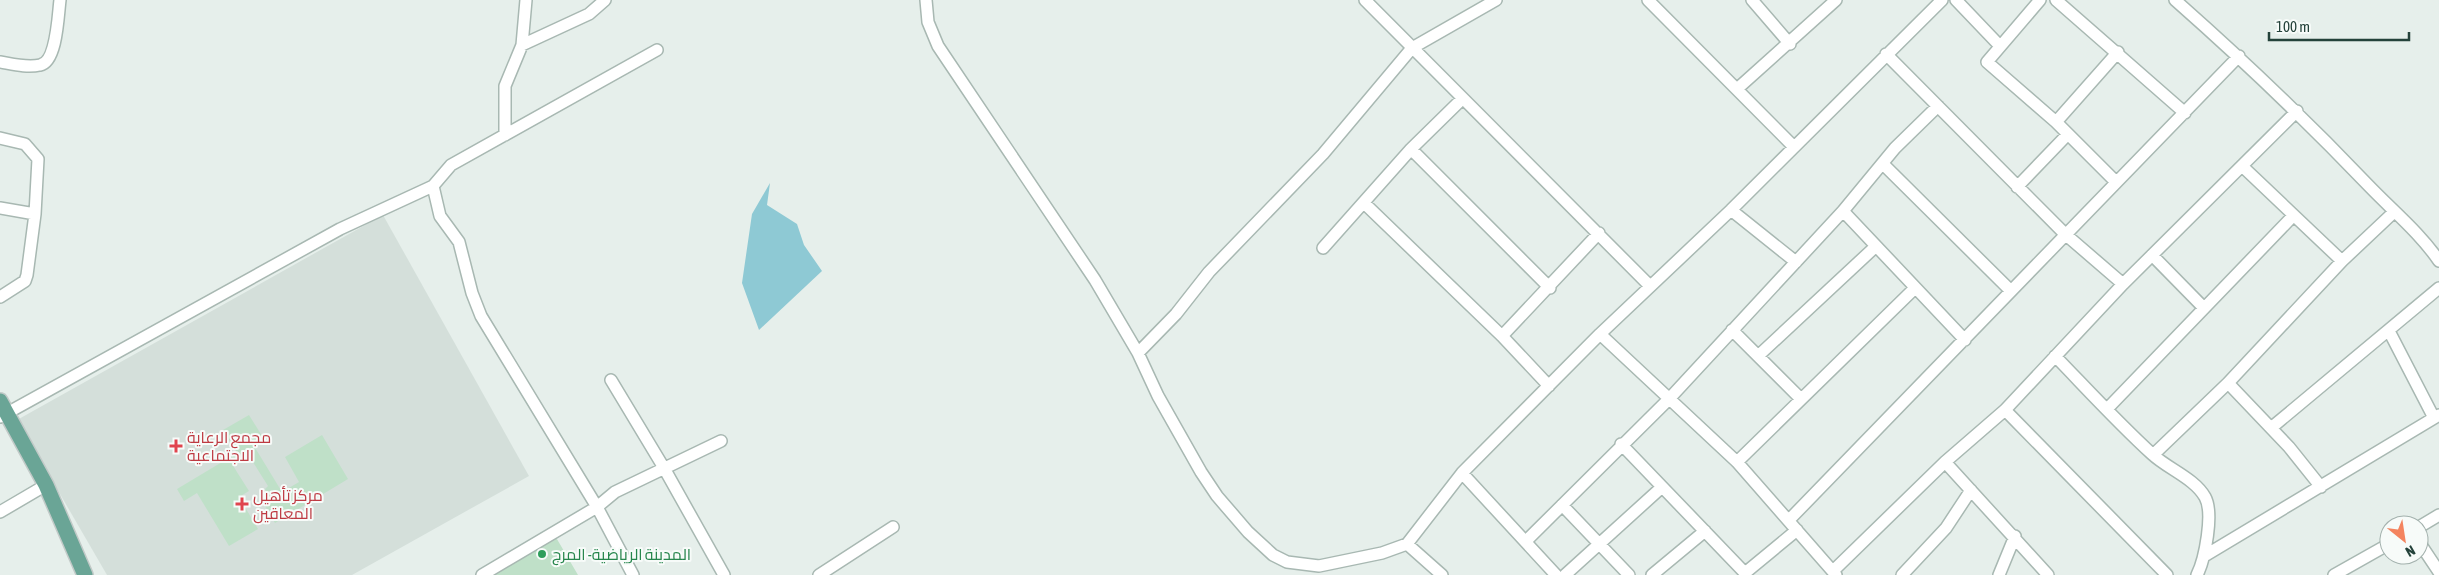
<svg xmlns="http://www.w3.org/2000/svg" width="2439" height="575" viewBox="0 0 2439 575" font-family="'Asap Condensed',Cairo,sans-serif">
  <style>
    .built { fill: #d4dfda }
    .green { fill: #bfe0c8 }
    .water { fill: #8ec9d4 }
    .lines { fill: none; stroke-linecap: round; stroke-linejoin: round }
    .minor-casing { stroke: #a8b8b2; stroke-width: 14 }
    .primary-casing { stroke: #c2cac8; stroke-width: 18 }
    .minor { stroke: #fff; stroke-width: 11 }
    .primary { stroke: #6aa596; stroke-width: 15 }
    .health-dot { fill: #e0444e; stroke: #f7fbf9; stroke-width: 2 }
    .leisure-dot { fill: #2e9e5b; stroke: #f7fbf9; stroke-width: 2 }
    .labels { text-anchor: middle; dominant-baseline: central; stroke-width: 4; stroke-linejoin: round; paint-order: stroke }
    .health-label { font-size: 16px; fill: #be3a42; stroke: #f7fbf9; text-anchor: start }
    .leisure-label { font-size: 16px; fill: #27864d; stroke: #f7fbf9; text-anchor: start }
  </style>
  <rect width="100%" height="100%" fill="#e6efeb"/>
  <path class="built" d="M383,215L529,476L352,575H107L17,420Z"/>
  <path class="green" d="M249,415L264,439L254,446L282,492L299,482L285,457L322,435L348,479L275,523L262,501L269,497L265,489L268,486L246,451L230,461L249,491L239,497L258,529L229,546L197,493L184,501L177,489L237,453L223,430Z
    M554,534L578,575H481Z"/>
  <path class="water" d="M770,183L767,205L797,224L804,245L822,271L759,330L742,283L752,214Z"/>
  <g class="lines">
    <defs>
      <path id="minor" d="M926,0L928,22L938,46L1095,280L1138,353L1158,396L1201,472L1217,496L1248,532L1273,555L1287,562L1319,566L1382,553L1407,544L1462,473L1600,334L1731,210L1942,0
        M1365,0L1650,286
        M1648,0L1794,147
        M1752,0L1790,44
        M1956,0L1999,45
        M2040,0L1987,62L2056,122L2116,182
        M2056,0L2185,113
        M2175,0C2243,60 2307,121 2369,186C2393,211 2420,233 2439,261
        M522,45L589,14L605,0
        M1886,54L2065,234L2123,284
        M0,62C12,64 27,68 40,65C57,62 58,15 60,0
        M1737,89L1836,0
        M2056,122L2118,52
        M505,135V86L522,45L526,0
        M0,138L25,144L38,159L35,214L27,275L25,281L0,297
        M1411,149L1550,288
        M1883,164L2011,291
        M2242,166L2342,261
        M433,186L440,216L459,242L472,293L481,316L597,507L482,575
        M2017,187L2068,134
        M1364,203L1502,336L1549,386
        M0,208L35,214
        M1731,210L1796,262
        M1843,211L1965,340
        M1323,248L1411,149L1462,99
        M2152,255L2204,308
        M1732,330L1800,398
        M2389,331L2434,418
        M1600,334L1737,462L1836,575
        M1502,336L1599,233
        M1138,353L1176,314L1209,272L1323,154L1412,48L1496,0
        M1758,356L1875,247
        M2055,356C2087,389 2118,423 2152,454C2168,469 2194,478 2205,497C2214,513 2205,559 2197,575
        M611,380L664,468L724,575
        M2228,383L2289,447L2321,487
        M2107,409L2293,216
        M2005,410L2167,575
        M0,417L340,229L433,186L451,165L657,50
        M2271,428L2439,288
        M1621,444L1745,573
        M2153,455L2228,383L2342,261L2394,212
        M1737,462L1915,288
        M1945,462L2048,575
        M1462,473L1556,575
        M1562,505L1629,575
        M0,512L46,485
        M1789,520L2239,56
        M2419,527L2439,515
        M1526,541L1669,399L1843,211L1895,148L1938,106
        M2419,542L2439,572
        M1407,544L1442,575
        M2206,555L2439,415
        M1833,571L1945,462L2005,410L2123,284L2297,111
        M633,575L597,507L615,492L721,441
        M819,575L893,527
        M1565,575L1662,487
        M1652,575L1705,531
        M1746,575L1745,573L1797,530
        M1902,575L1946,528L1971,490
        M1999,575L2015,536
        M2334,575L2389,544"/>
      <path id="primary" d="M0,401L46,485L85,575"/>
    </defs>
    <use href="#minor" class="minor-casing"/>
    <use href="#primary" class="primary-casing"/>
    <use href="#minor" class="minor"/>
    <use href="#primary" class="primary"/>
  </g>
  <g class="health-dot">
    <path d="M173.5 438.5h5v5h5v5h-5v5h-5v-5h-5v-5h5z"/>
    <path d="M239.5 496.5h5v5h5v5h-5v5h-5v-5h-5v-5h5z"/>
  </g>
  <circle class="leisure-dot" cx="542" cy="554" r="5"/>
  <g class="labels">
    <g class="health-label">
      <text x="187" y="437">مجمع الرعاية<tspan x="187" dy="18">الاجتماعية</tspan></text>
      <text x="253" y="495">مركز تأهيل<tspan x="253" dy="18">المعاقين</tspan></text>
    </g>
    <g class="leisure-label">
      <text x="552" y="554">المدينة الرياضية- المرج</text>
    </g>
  </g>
  <g transform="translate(2404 540) rotate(150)"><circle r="24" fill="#f7fbf9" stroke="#a3b1ad"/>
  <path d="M0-4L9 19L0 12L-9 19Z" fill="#f4845f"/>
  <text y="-8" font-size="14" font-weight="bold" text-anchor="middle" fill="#24423a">N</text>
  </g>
  <path d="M2269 32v8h140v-8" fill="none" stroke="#24423a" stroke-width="2.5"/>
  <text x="2276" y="32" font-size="15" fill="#24423a" stroke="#f7fbf9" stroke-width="4" paint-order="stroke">100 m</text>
</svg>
